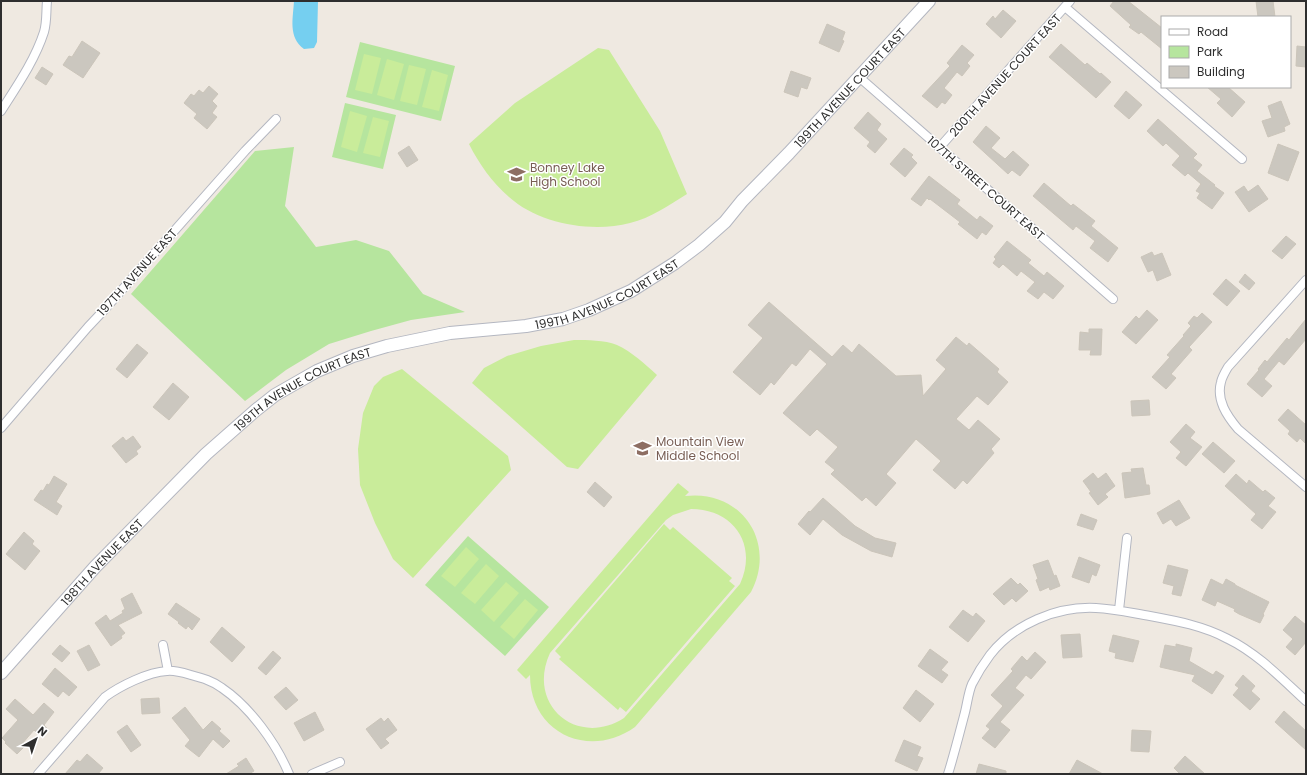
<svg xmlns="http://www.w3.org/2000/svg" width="1307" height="775" viewBox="0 0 1307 775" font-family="Poppins,sans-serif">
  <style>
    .green { fill: #b6e59e }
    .pitch { fill: #c9ec9a; fill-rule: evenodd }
    .water { fill: #75cff0 }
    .building { fill: #cbc7bf; stroke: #cbc5ba }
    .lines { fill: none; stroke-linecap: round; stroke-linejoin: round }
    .street-casing { stroke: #b4b7c1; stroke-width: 10 }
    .secondary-casing { stroke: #b4b7c1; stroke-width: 14 }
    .street { stroke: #fff; stroke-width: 8 }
    .secondary { stroke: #fff; stroke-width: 12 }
    .labels { text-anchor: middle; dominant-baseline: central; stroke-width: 3; stroke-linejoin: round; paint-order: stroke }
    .street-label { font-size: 12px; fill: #2e2e2e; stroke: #fff }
    .education-label { font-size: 12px; fill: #785e54; stroke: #fff; text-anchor: start }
  </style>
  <rect width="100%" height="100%" fill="#efe9e1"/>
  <path class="green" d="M360,42L455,66L441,121L346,97Z
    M345,103L396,115L383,169L332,157Z
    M294,147L285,206L316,247L356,240L389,251L423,294L465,312L411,320L371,331L329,344L286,370L245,401L131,294L255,151Z
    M468,536L549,607L505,656L425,585Z"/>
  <path class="pitch" d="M598,48L609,50L660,131L687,194C669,205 651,218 630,223C592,233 539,224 509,197C492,182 479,164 469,144L515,103Z
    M364,54L381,58L372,94L355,90Z
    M387,59L404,64L394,100L377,95Z
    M409,65L426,69L417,105L400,101Z
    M432,70L448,75L439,111L422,107Z
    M350,111L367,116L357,152L341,147Z
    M373,117L389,121L380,157L363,153Z
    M574,340C588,340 604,340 617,345C632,352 645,364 657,375L578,469L567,467L472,383L484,368L507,356L541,346Z
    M402,369L508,456L511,470L413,578L393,559L375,523L360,485L358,449L363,413L374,386L383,377Z
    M678,483L689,492L685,496C742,489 777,543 751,592L635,727C589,760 530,733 530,675L526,679L517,670ZM691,509C734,509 758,545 740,584L624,718C577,748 526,705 550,653L666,520L673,515Z
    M664,524L670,530L673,527L732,578L729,581L735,586L626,712L620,707L618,710L559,659L561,657L555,651Z
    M466,547L479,559L455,587L441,576Z
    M486,564L499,576L475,604L461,593Z
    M506,582L519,593L494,622L481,610Z
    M525,599L538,610L514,639L500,627Z"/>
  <path class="water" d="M294,1H318L317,42L314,48L304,49C288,37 293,19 294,1Z"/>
  <path class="building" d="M1114,1H1128L1162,28V49L1141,32L1139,34L1129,27L1131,25L1110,6Z
    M1256,1H1273L1275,17H1258Z
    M1003,10L1016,21L1001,38L986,24L993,16L995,19Z
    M827,24L845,32L842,40L844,41L839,52L819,43Z
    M82,41L100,53L83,78L63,65L69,56L72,57Z
    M1061,44L1085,65L1087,63L1100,74L1101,73L1111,82L1096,98L1049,57Z
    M962,45L974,55L967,63L970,66L962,76L957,72L944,88L952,95L945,104L942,102L937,108L922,96L950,66L947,63Z
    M1297,46L1306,47V67L1296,66Z
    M42,67L53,74L46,85L35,78Z
    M791,71L811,78L807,89L801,87L798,97L784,92Z
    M209,86L218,94L212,101L217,106L212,113L217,117L207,129L194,118L197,114L184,103L191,94L194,96L199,90L203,93Z
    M1207,87H1228L1245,102L1232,117L1217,103L1221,99Z
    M1126,91L1142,105L1129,119L1114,106Z
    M1281,101L1290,124L1284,127L1285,131L1268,137L1262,121L1272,118L1268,106Z
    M868,112L881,124L877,130L887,139L875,153L867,146L870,142L854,128Z
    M1158,119L1197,154L1193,158L1202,165L1197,171L1215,185L1214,186L1224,193L1212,209L1197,198L1200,193L1196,191L1201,184L1188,173L1185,176L1172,165L1180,156L1166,143L1163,146L1147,131Z
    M986,126L1000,138L991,148L1005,159L1013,151L1029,165L1020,176L1012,170L1008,174L973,142Z
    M1278,144L1299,152L1288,181L1268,173Z
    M409,146L418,160L407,167L398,153Z
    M904,148L913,155L911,157L917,163L905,177L890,164Z
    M929,176L960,200L957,204L977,220L980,216L993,226L986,235L982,232L977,239L958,224L960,222L930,199L929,200L927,198L921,206L911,199Z
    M1044,183L1071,206L1073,204L1095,221L1091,226L1118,248L1108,262L1090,248L1095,241L1076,226L1073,230L1033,196Z
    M1258,185L1268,199L1249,212L1235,192L1244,186L1248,192Z
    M1286,236L1296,244L1282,259L1272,251Z
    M1007,241L1031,260L1028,263L1044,276L1047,272L1064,286L1053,299L1044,292L1038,299L1027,291L1035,282L1021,271L1017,276L1003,264L999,268L993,263L996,259L994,257Z
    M1152,252L1154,256L1162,253L1171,275L1157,281L1153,270L1148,272L1141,257Z
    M1245,274L1255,283L1249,290L1239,282Z
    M1226,279L1240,291L1227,306L1213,294Z
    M769,302L832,357L843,345L852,353L859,344L896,376L921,375L923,396L946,369L936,360L956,337L967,346L969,343L999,369L997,372L1008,382L988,405L977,396L956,419L969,430L978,420L1000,439L991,449L994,453L967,484L963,480L955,489L933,470L941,461L916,439L886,474L896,483L876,506L866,497L862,501L831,474L835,470L825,462L838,447L817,429L810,436L783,413L827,364L810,349L796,366L792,363L774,385L771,382L760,395L733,372L763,338L748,325Z
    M1147,310L1158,320L1136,344L1122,332L1136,316L1139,319Z
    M1202,313L1212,322L1189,347L1192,350L1171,374L1176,378L1166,389L1152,377L1170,357L1167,355L1184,336L1183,335L1191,326L1188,323L1194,316L1197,318Z
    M1306,319V339L1284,365L1279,361L1264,379L1272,386L1262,397L1247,384L1259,370L1258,369L1265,360L1267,362L1287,338L1289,340Z
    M1089,329H1102L1101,355H1090L1091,350H1079L1080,332L1089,333Z
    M137,344L148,353L127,378L116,369Z
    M173,383L189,397L169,420L153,407Z
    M1149,400L1150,415L1132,416L1131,401Z
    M1288,409L1306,425V444L1300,438L1297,442L1288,434L1290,431L1278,420Z
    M1186,424L1195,432L1190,438L1202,447L1186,466L1176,458L1181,452L1170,442Z
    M133,436L141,447L136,451L138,454L126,463L112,446L123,437L126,441Z
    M1213,442L1235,461L1224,473L1202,454Z
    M1143,468L1146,485H1149L1150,494L1125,498L1122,473L1132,472L1131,469Z
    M1093,473L1098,479L1106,473L1115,486L1105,494L1108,497L1098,505L1089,493L1091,492L1083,481Z
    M1236,474L1247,484L1249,480L1263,492L1265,490L1275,498L1268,506L1276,512L1262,529L1251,520L1256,514L1225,486Z
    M54,476L67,484L56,502L62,506L57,515L34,500L41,490L43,491L47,484L49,485Z
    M595,482L612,497L604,507L587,492Z
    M823,498L855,526L875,538L896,543L892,557L871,551L842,535L823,519L810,535L798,524L809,511L810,512Z
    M1179,500L1190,518L1176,526L1171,519L1163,524L1157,513Z
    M1081,514L1097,520L1093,530L1077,525Z
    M24,532L34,541L32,544L40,551L25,570L6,554Z
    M1079,557L1100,565L1096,576L1092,574L1089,583L1072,577Z
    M1048,560L1054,576L1056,575L1060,586L1050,590L1049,587L1040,591L1036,580L1038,579L1033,565Z
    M1168,565L1188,570L1181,596L1172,594L1174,586L1163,583Z
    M1011,578L1018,585L1020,583L1028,591L1016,602L1012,598L1004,605L993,594Z
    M1211,579L1223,585L1226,579L1235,584V585L1269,602L1263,614L1264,615L1260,623L1239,614L1234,611L1235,609L1217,601L1215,606L1202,600Z
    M132,593L142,613L118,625L125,633L121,636L122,638L111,646L95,623L106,615L110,621L123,613L122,611L125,609L121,599Z
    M176,603L200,619L192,630L188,626L186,629L178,623L179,622L168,614Z
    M963,610L973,617L976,613L985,621L968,642L949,627Z
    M1295,616L1306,625V642L1295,655L1286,647L1293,639L1283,630Z
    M222,627L245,647L232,662L210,642Z
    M1080,634L1082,657L1063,658L1061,635Z
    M1113,635L1139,641L1133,662L1115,658L1116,653L1109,651Z
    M1176,644L1192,648L1189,661L1213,675L1216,671L1224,676L1212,694L1192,681L1195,675L1160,667L1165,645L1176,647Z
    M60,645L70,653L62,662L52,654Z
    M89,645L100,665L88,671L77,651Z
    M930,649L948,662L941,670L948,675L942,683L918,666Z
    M273,651L281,658L266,675L258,668Z
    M1035,652L1046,662L1031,679L1026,675L1015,688L1024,695L1000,722L1010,730L995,748L982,738L990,729L986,726L1003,706L991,695L1013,671L1011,669L1022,656L1027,661Z
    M55,668L77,687L69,696L63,691L58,697L42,684Z
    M1243,675L1255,686L1251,691L1260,699L1250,710L1233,695L1239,688L1235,685Z
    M286,687L298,700L286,710L274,697Z
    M916,690L934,704L920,722L903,708Z
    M159,698L160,713L142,714L141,699Z
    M15,699L33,715L44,703L54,712L44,725L47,728L40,735L34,730L21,745L24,747L17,754L5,743L6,742L2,738L18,720L6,709Z
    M185,707L203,730L212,721L221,729L219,731L230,741L223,748L213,739L199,757L185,746L190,740L172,718Z
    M1284,711L1306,731V750L1275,722Z
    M315,712L324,730L304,741L294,723Z
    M381,718L384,722L388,718L397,730L385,739L389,743L381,749L366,729Z
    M127,725L141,745L131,752L117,732Z
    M1132,730L1151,731L1149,752L1131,751Z
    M904,740L921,747L917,756L923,758L917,771L895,761Z
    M87,754L103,768L98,774H65L77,760L80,762Z
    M1185,756L1205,774H1180L1174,768Z
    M246,758L254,771L249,774H226L239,766L237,764Z
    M1077,760L1103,774H1069Z
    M979,764L1006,771V774H976Z"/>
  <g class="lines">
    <defs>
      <path id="street" d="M1065,7L1242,159
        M859,77L1113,299
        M1,111C17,86 35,60 44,32C47,22 46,11 47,1
        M939,148L1070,1
        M1306,280L1228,367C1225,372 1222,377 1221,382C1216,400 1227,416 1238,429L1306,487
        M1,428L88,327L105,309L245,151L276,119
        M1119,610L1127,538
        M163,645L168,671
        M38,774L105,697C120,686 148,672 167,671C174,670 184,673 191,675C202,678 213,681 222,688C250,707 276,743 289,774
        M312,774L340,762
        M948,774C954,755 959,735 964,716C967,706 968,693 972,684C977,674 984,663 990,655C1014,624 1057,606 1096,608C1115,609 1132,613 1150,616C1177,621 1204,626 1228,639C1257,653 1282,679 1306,701"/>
      <g id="secondary">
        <path id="s1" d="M1,673L95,567L206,454L256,410L275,395L317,371L353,356L387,346L450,333L526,326L563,319L589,310L631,291L675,263L699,245L725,222L742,201L789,153L929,1"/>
      </g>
    </defs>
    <use href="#street" class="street-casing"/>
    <use href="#secondary" class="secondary-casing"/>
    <use href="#street" class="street"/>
    <use href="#secondary" class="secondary"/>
  </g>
  <defs>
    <symbol id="school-bare" viewBox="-9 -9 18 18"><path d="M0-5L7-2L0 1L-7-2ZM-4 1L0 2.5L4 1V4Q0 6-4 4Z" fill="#8d6e63" stroke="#fff" stroke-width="2.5" paint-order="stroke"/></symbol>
  </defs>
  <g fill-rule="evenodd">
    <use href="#school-bare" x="504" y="162" width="25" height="25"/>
    <use href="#school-bare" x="630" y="436" width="25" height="25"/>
  </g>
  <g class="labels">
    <g class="street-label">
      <text transform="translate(1005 75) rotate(-48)">200TH AVENUE COURT EAST</text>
      <text stroke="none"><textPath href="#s1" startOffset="1066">199TH AVENUE COURT EAST</textPath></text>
      <text transform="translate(986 188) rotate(41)">107TH STREET COURT EAST</text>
      <text transform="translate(137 272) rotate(-48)">197TH AVENUE EAST</text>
      <text stroke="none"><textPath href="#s1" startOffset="742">199TH AVENUE COURT EAST</textPath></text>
      <text stroke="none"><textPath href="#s1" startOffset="418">199TH AVENUE COURT EAST</textPath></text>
      <text stroke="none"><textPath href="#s1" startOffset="150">198TH AVENUE EAST</textPath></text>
    </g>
    <g class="education-label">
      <text x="530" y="167">Bonney Lake<tspan x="530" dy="14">High School</tspan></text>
      <text x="656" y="441">Mountain View<tspan x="656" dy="14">Middle School</tspan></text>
    </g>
  </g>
  <rect width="1307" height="775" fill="none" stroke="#2e2e2e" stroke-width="4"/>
  <rect x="1161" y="16" width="130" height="72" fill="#ffffff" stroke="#ababab"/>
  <rect x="1169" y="29" width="20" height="6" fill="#ffffff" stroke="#ababab"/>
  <text x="1197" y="36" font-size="12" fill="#2e2e2e">Road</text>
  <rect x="1169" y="46" width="20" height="12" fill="#b6e59e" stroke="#ababab"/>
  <text x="1197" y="56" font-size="12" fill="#2e2e2e">Park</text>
  <rect x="1169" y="66" width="20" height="12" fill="#cbc7bf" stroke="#ababab"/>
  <text x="1197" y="76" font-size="12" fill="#2e2e2e">Building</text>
  <g transform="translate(36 739) rotate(40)" stroke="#ffffff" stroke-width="3" paint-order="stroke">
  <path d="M0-3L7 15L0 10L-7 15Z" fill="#2e2e2e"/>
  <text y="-6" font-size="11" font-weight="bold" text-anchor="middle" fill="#2e2e2e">N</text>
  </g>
</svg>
